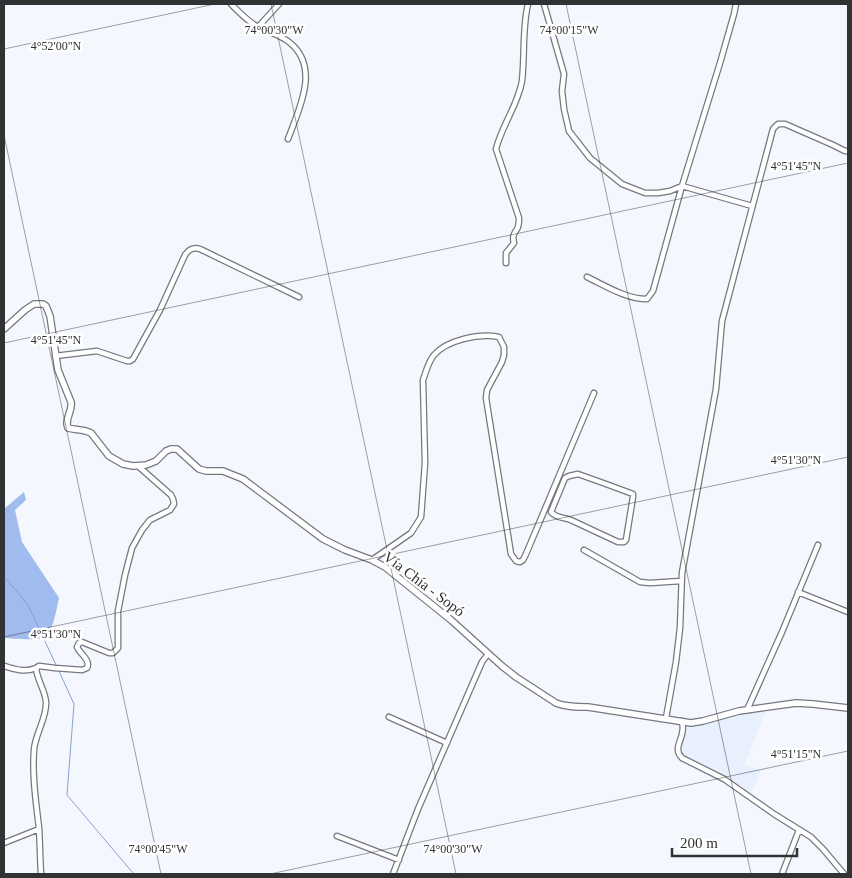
<svg xmlns="http://www.w3.org/2000/svg" width="852" height="878" viewBox="0 0 852 878" font-family="Georgia,serif">
  <style>
    .built { fill: #e8effd }
    .forest { fill: #a0bbed }
    .lines { fill: none; stroke-linecap: round; stroke-linejoin: round }
    .stream { stroke: #86a0d1; stroke-width: 1 }
    .minor-casing { stroke: #75787e; stroke-width: 7 }
    .tertiary-casing { stroke: #75787e; stroke-width: 8 }
    .minor { stroke: #fff; stroke-width: 4.5 }
    .tertiary { stroke: #fff; stroke-width: 5.5 }
    .ticks { fill: none; stroke: #303234; stroke-width: 1; stroke-opacity: 0.45 }
    .labels { text-anchor: middle; dominant-baseline: central; stroke-width: 5; stroke-linejoin: round; paint-order: stroke }
    .street-label { font-size: 15px; fill: #303234; stroke: #fff }
    .ticks-label { font-size: 12px; text-anchor: middle; fill: #303234; stroke: #fff; stroke-width: 5; stroke-linejoin: round; paint-order: stroke }
  </style>
  <rect width="100%" height="100%" fill="#f4f8fe"/>
  <path class="built" d="M765,712L745,764L761,770L750,797L724,779L676,756L688,727L702,725L735,714Z"/>
  <path class="forest" d="M24,492L26,500L15,510L22,542L59,598C57,607 53,630 47,636C40,642 13,638 4,638V509Z"/>
  <g class="lines">
    <path class="stream" d="M4,576L28,605L57,667
      M59,671L74,704L67,795L127,866L134,874"/>
    <defs>
      <path id="minor" d="M231,4C239,12 247,21 258,27C268,32 280,35 289,42C321,67 299,109 288,139
        M544,4L564,74L562,91L564,109L569,131L590,158L622,184L645,193H658L670,191L682,186L752,206
        M258,27L279,4
        M506,263V253L514,243C512,236 514,234 517,229C519,226 519,221 519,218L496,149C502,125 518,105 522,81C525,55 522,29 528,4
        M587,277C606,286 626,299 647,299L653,291L682,186L720,63L734,14L736,4
        M55,356L97,351L127,361H130L133,359L160,310L185,255C189,249 193,247 200,249L299,297
        M578,474L606,484L633,494V497L626,540L624,542H618C603,535 588,528 573,521C566,517 557,519 551,512L565,478L569,476Z
        M584,550L640,582L650,583L681,581
        M372,560L411,533L421,517L425,463L423,380C426,372 428,362 434,355C447,340 479,333 499,337L504,347V355L502,362L487,390L486,398L511,554L516,561L520,562L523,560L526,554L594,393
        M798,592L848,612
        M4,666C15,669 24,673 36,668
        M747,710L782,632L818,545
        M389,717L447,743
        M666,718L676,662L680,628L682,573L716,389L722,321L773,129L778,124H785L833,145L845,151H848
        M682,721C683,725 683,730 682,734C680,743 674,750 682,758L724,779L774,814L811,837L823,849L844,874
        M337,836L399,860
        M4,843L39,829
        M41,874C40,859 40,843 39,828C36,802 32,776 34,750C35,734 47,718 46,702C45,690 37,680 36,668L39,666L55,668L82,670L87,668C91,660 80,654 77,647L79,643L82,642L109,653H113L118,648V611L125,575L132,548L142,530L150,520L170,510L174,504L173,499L171,495L138,466
        M393,874L418,809L482,662L488,654
        M782,874L799,830"/>
      <path id="tertiary" d="M4,329L25,310L34,304H43L46,306L50,316L58,370L71,402C73,411 64,419 68,428C75,430 84,429 91,433L109,456L123,464L133,466L146,465L156,461L166,451L171,449H177L199,469L206,471H223L243,479L323,539L345,550L372,560L385,567L451,620L502,666L516,677L556,703C566,707 577,707 588,707L691,723L703,721L739,711L796,703L813,704L848,708"/>
    </defs>
    <use href="#minor" class="minor-casing"/>
    <use href="#tertiary" class="tertiary-casing"/>
    <use href="#minor" class="minor"/>
    <use href="#tertiary" class="tertiary"/>
  </g>
  <path class="ticks" d="M271,4L456,874M566,4L751,874M4,49L215,4M4,135L161,874M4,343L848,163M4,637L848,457M270,874L848,751"/>
  <g class="labels">
    <g class="street-label">
      <text transform="translate(424 584) rotate(37)">Vía Chía - Sopó</text>
    </g>
  </g>
  <g class="ticks-label">
    <text x="274" y="34">74°00'30"W</text>
    <text x="569" y="34">74°00'15"W</text>
    <text x="56" y="50">4°52'00"N</text>
    <text x="796" y="170">4°51'45"N</text>
    <text x="56" y="344">4°51'45"N</text>
    <text x="796" y="464">4°51'30"N</text>
    <text x="56" y="638">4°51'30"N</text>
    <text x="796" y="758">4°51'15"N</text>
    <text x="158" y="853">74°00'45"W</text>
    <text x="453" y="853">74°00'30"W</text>
  </g>
  <rect width="852" height="878" fill="none" stroke="#303234" stroke-width="10"/>
  <path d="M672 848v8h125v-8" fill="none" stroke="#303234" stroke-width="2.5"/>
  <text x="680" y="848" font-size="15" fill="#303234" stroke="#ffffff" stroke-width="4" paint-order="stroke">200 m</text>
</svg>
